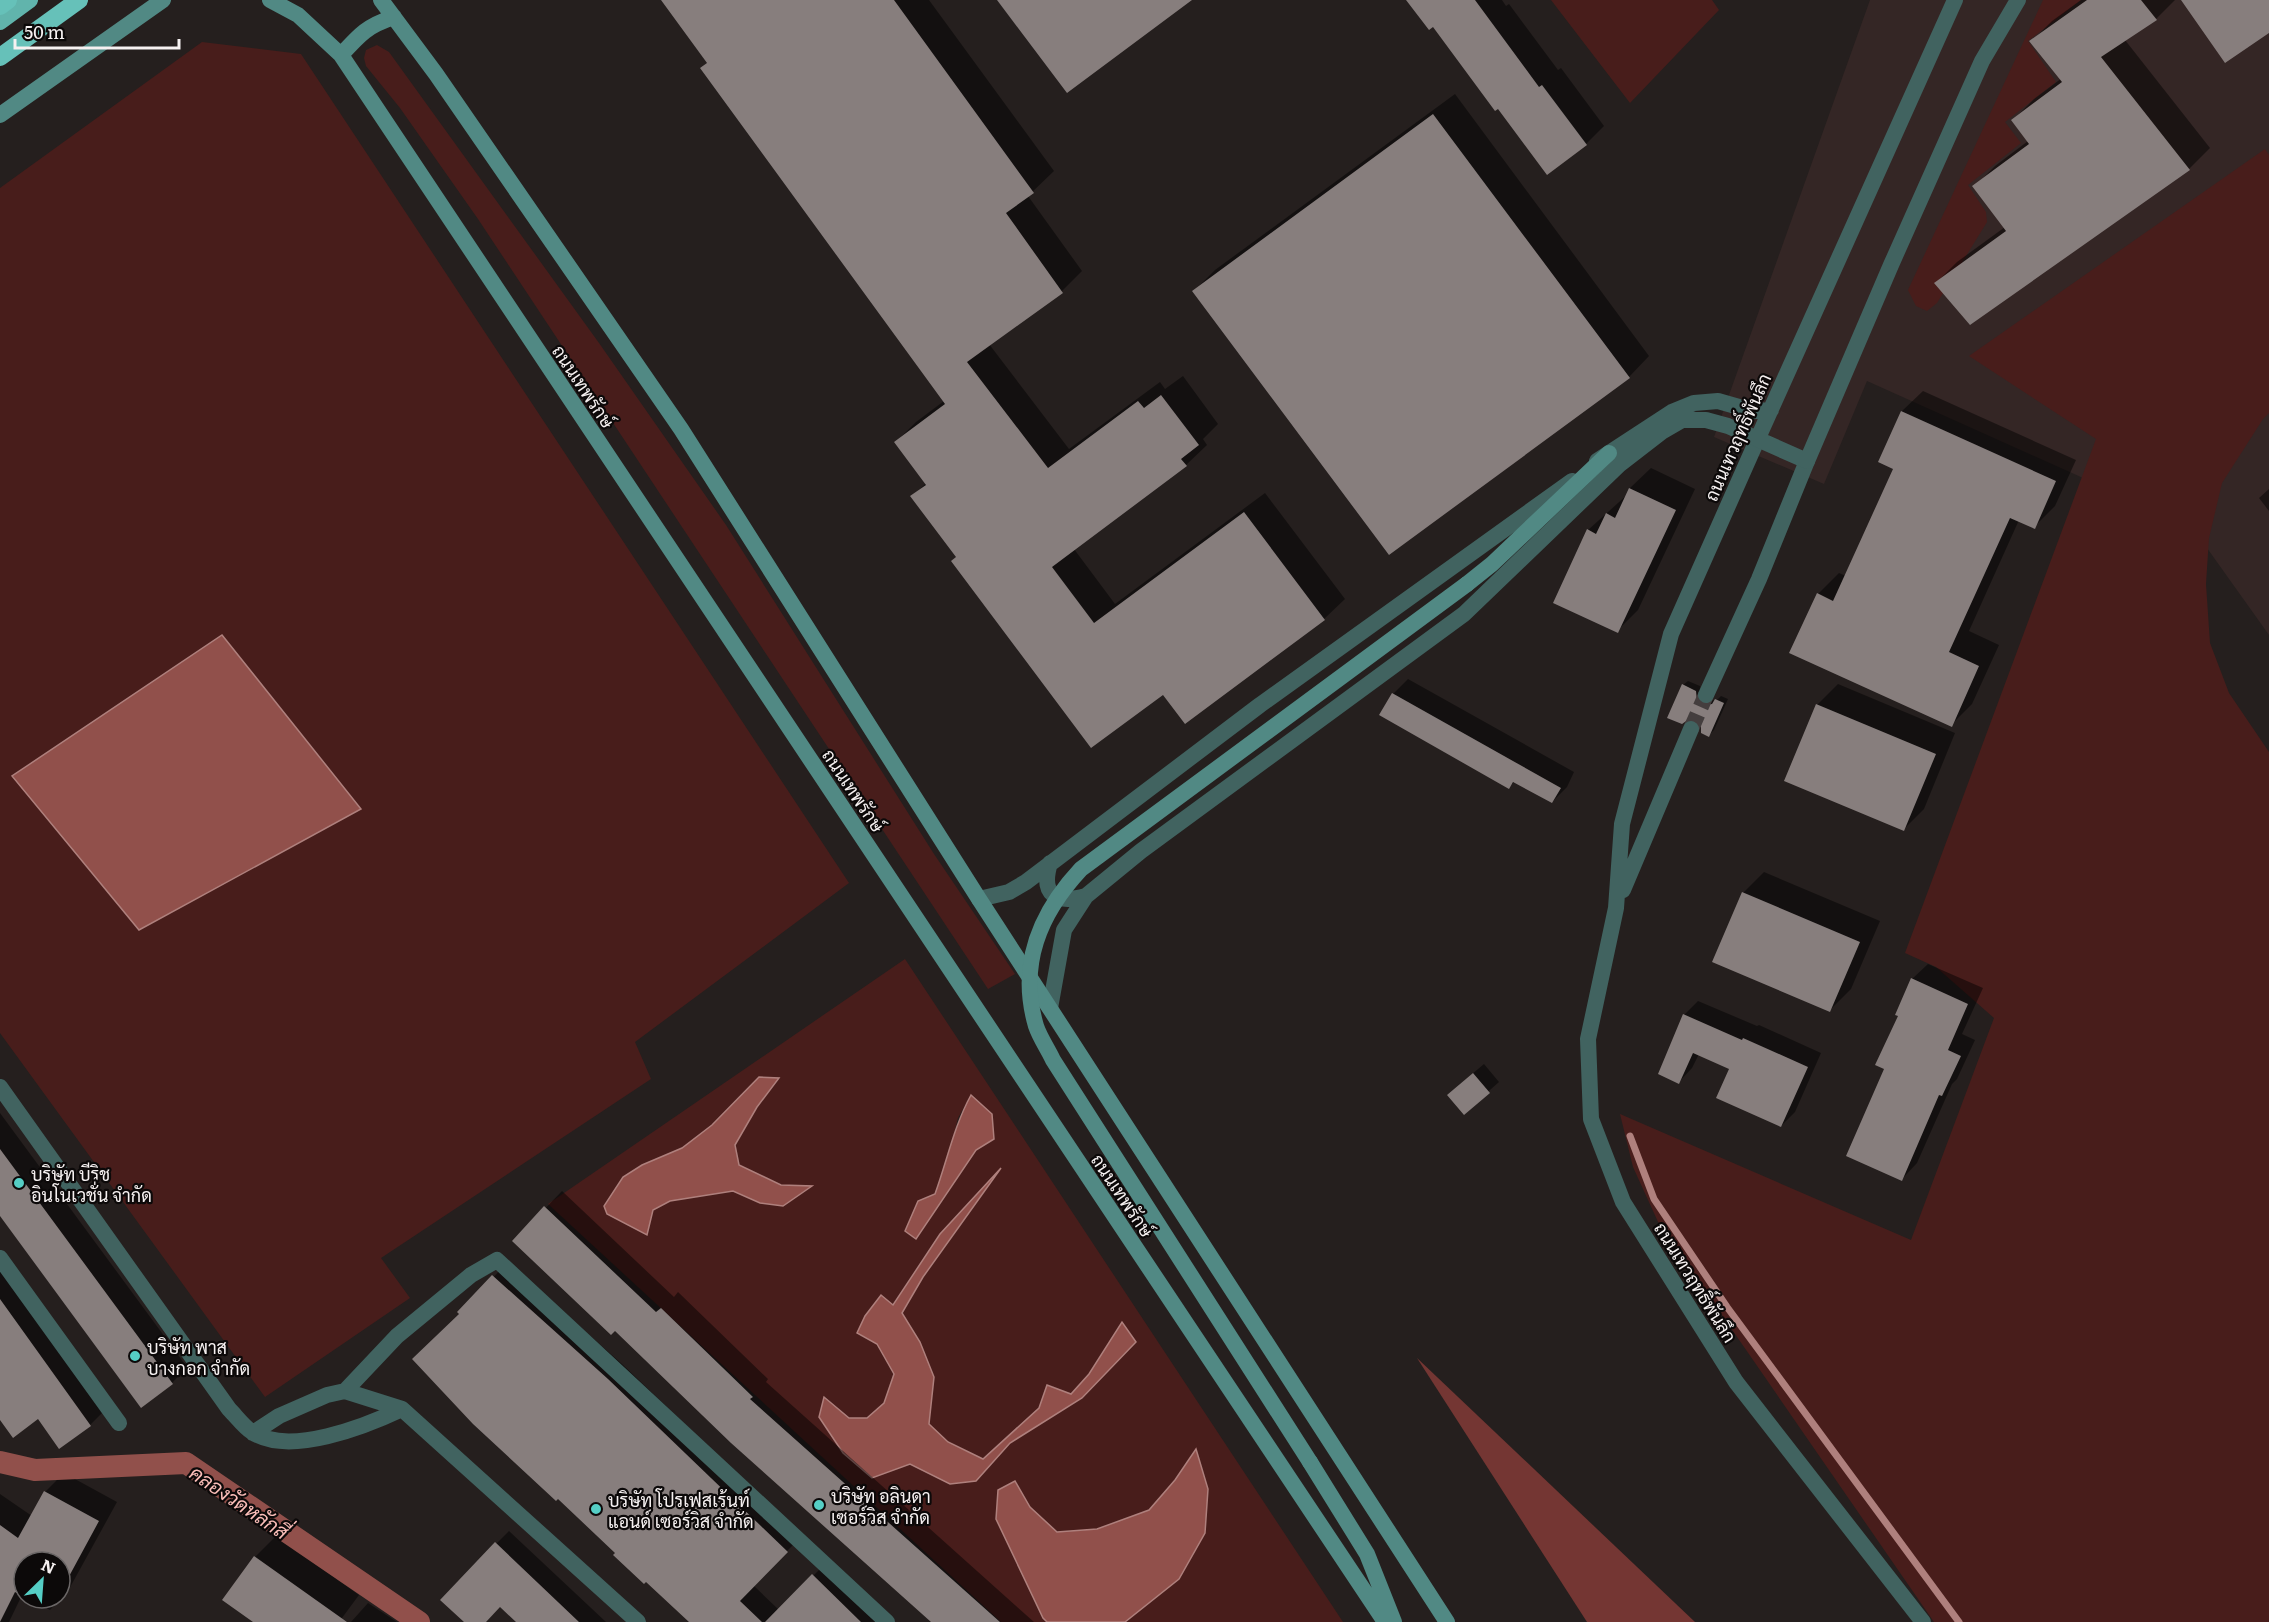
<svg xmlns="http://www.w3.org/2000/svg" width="2269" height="1622" viewBox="0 0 2269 1622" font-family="Literata,Sarabun,serif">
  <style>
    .built { fill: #342625 }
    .green { fill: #481d1b; fill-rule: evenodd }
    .forest { fill: #743633 }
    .water { fill: #91504b; stroke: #af807d; stroke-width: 1.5 }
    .shadow { fill: #0007 }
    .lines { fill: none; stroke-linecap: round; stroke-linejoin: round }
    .stream { stroke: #af807d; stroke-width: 7 }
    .canal { stroke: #91504b; stroke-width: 22 }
    .building { fill: #877e7d }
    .minor-tunnel { stroke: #443e3e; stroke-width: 16; stroke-dasharray: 16 8; stroke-linecap: butt }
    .minor { stroke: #416360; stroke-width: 16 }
    .tertiary { stroke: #416360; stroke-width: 16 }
    .secondary { stroke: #518984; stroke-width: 16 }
    .trunk { stroke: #61b4ac; stroke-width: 16 }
    .motorway { stroke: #66c1b9; stroke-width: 18 }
    .secondary-bridge { stroke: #518984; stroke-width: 16 }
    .poi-dot { fill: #55cec5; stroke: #0c0909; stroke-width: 2 }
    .labels { text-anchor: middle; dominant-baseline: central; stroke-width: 4.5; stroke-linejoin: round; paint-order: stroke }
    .street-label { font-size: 18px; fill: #f6f1f1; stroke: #0c0909 }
    .poi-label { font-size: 18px; fill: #f6f1f1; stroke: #0c0909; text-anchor: start }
    .water-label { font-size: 20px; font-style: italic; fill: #fabdb8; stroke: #0c0909 }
  </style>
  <rect width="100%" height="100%" fill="#251f1e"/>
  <path class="built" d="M1870,0H2269V635L2192,527L1867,381L1824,484L1714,437Z"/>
  <path class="green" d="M1551,0H1712L1719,10L1630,103Z
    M2043,0H2081L2028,41L2056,82L2005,122L2021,143L1968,185L1986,212L1987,222L1937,303L1927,311L1916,306L1908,290Z
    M202,42L301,54L849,883L635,1042L651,1079L381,1258L410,1298L265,1397L0,1033V188Z
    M377,45L389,52L599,343L726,525L934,854L1015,974L988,989L478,219L400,108L366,66L364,58L366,50Z
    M2265,149L2269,155V413L2263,419L2222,483L2209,538L2206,584L2210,643L2229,693L2269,752V1622H1934L1659,1224L1633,1167L1620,1114L1911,1240L1994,1018L1936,967L1905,953L2096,439L1969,356Z
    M905,959L1343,1622H1125L1196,1450L1175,1480L1149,1510L1097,1529L1057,1532L1030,1507L1015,1481L996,1519L1043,1618L1047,1622H1001L548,1204ZM779,1079L757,1107L735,1145L739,1165L781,1185L811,1186L759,1203L734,1191L670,1201L653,1210L647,1234L630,1224L623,1177L642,1165L682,1148ZM971,1095L976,1150L916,1239L905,1231L918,1201L935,1194L949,1155L958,1118ZM997,1174L923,1277L901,1313L920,1342L934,1377L929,1424L948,1442L983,1459L1039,1408L1047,1385L1071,1395L1089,1374L1122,1322L1136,1342L1082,1398L1010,1443L976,1481L950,1484L819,1417L825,1397L848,1418H867L884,1403L894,1374L877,1344L857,1333L893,1305L940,1234Z"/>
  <path class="forest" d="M1417,1358L1695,1622H1587Z"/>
  <path class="water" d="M222,635L361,809L139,930L12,776Z
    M759,1077L779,1078L757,1107L735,1145L739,1165L781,1185L812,1186L783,1206L760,1203L733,1191L670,1201L653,1210L647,1235L607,1214L604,1206L623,1177L642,1165L682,1148L712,1125Z
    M971,1095L992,1114L994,1139L976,1150L916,1239L905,1231L918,1201L935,1194C947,1161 954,1126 971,1095Z
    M1001,1168L923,1277L902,1313L920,1342L934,1377L929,1424L948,1442L983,1459L1039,1408L1047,1385L1071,1394L1089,1374L1122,1322L1136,1342L1082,1398L1010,1443L976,1481L950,1484L910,1464L872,1478L843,1453L819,1417L824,1397L849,1418H867L884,1403L894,1374L877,1344L857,1333L865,1316L881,1295L893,1305L940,1234Z
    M1196,1449L1208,1489L1205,1533L1179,1579L1125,1622H1047L1043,1618L996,1519L998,1490L1015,1481L1030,1507L1057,1532L1097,1529L1149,1510L1175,1480Z"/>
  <path class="shadow" d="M663,0H929L1054,171L1028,196L1082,271L1062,291L989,344L1069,449L1160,382L1165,389L1183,376L1218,424L1203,439L1207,445L1186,465L1074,549L1115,604L1265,493L1345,599L1324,619L1163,692L957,557L912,497L926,483L896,442L916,422L944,401Z
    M1407,0H1502L1506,6L1509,4L1558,70L1561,68L1604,126L1586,144L1433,24Z
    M2081,0H2175L2156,19L2125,40L2210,148L2189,169L1936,283L1957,262L2005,227L1974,187L1995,166L2028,141L2013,120L2034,99L2062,78L2031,42L2052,21Z
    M1455,94L1649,356L1629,377L1194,291L1215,270Z
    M1923,391L2076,460L2055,506L2034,527L2019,520L1969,631L1999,645L1972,704L1951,725L1818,594L1839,573L1846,576L1895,468L1902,411Z
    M1651,468L1695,489L1638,610L1617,631L1588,530L1628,494L1630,488Z
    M2269,489V511L2259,498Z
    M1408,679L1574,772L1567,787L1552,802L1515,781L1509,787L1381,715L1393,694Z
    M1688,681L1700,686L1701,696L1707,701L1717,700L1721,696L1728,699L1714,730L1709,735L1703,727L1683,685Z
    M1838,684L1955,733L1924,809L1903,830L1817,705Z
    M1764,872L1880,921L1851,989L1830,1010L1743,893Z
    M1928,964L1983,988L1962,1034L1975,1040L1957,1079L1952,1084L1917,1163L1902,1179L1900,1016L1912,979Z
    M1698,1001L1757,1026L1759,1025L1821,1053L1795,1112L1781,1126L1731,1068L1699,1054L1692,1068L1679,1082L1684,1015Z
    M1484,1064L1499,1082L1464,1113L1459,1085Z
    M0,1113L187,1367L172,1383L0,1214Z
    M562,1191L674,1297L678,1292L768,1379L766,1382L1034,1622H933L615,1329L514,1241Z
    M0,1261L105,1410L90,1425L59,1447L38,1417L0,1418Z
    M507,1262L622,1364L802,1536L753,1585L779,1610L828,1561L890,1622H691L617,1553L461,1314Z
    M64,1473L117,1502L68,1591L50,1610L28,1598H60V1562H24V1596L22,1595L9,1622H0V1494L32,1516L45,1492Z
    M509,1531L606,1622H518L501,1605L485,1622H466L496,1544Z
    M276,1536L359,1595L339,1622H256L255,1557Z
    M368,1603L397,1622H351Z"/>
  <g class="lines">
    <path class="stream" d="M1630,1136L1654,1199L1727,1307L1959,1622"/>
    <path class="canal" d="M0,1462L35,1470L186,1463L419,1622"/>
  </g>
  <path class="building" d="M661,0H894L1034,193L1006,213L1063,293L967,362L1048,468L1138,401L1144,408L1161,395L1199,445L1181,459L1187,466L1052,567L1094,623L1244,512L1325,620L1185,724L1163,695L1091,748L951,561L956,557L910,496L926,485L894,442L945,404L700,68L707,63Z
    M997,0H1192L1067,93Z
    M1406,0H1475L1539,87L1542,85L1587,145L1547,175L1498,109L1495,111L1433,27L1429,30Z
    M2087,0H2141L2157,20L2101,57L2190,170L1970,325L1934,283L2006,231L1972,186L2029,144L2011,120L2062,82L2029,41Z
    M2181,0H2269V33L2225,63Z
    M1433,114L1630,378L1389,555L1192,291Z
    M1901,411L2056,481L2035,529L2010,518L1949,652L1979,666L1952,727L1789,653L1817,593L1833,601L1893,469L1878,462Z
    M1629,488L1676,510L1618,633L1553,603L1587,529L1596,534L1606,513L1615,518Z
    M1682,684L1696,691L1697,701L1702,705L1712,704L1715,699L1724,703L1709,737L1701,733V727L1696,720L1689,719L1682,724L1667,718Z
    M1392,693L1561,788L1552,803L1513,782L1509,789L1379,715Z
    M1816,704L1936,754L1904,831L1784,781Z
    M1742,892L1860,942L1830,1012L1712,962Z
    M1911,978L1968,1004L1948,1050L1961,1056L1942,1096L1939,1095L1902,1181L1846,1156L1884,1069L1875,1065L1898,1016L1895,1015Z
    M1683,1014L1742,1040L1743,1038L1808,1067L1781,1127L1716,1098L1729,1069L1693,1053L1679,1084L1658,1074Z
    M1473,1073L1490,1093L1464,1115L1447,1095Z
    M0,1149L173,1384L141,1408L0,1216Z
    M544,1206L656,1312L661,1308L753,1397L750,1399L1000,1622H931L731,1443L615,1331L611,1335L512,1241Z
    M492,1275L608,1379L788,1552L740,1601L762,1622H689L646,1582L644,1584L613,1555L615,1553L558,1499L556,1501L473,1424L412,1359L459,1314L457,1312Z
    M0,1299L91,1426L59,1449L38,1419L13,1438L0,1420Z
    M44,1491L99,1521L60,1593V1562H24V1597L15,1592L0,1622V1525L18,1538Z
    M495,1542L579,1622H516L500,1607L486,1622H464L440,1600Z
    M254,1556L347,1622H253L222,1600Z
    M812,1574L861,1622H765Z"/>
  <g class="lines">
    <path class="minor-tunnel" d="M1691,729L1706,695"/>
    <path class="minor" d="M1758,438L1671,634L1622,824L1616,908L1588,1039L1591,1119L1623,1202L1736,1382L1923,1622
      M1706,695L1759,579L1807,461
      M1623,890L1691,729
      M0,1087L229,1409C236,1416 244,1427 252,1432C289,1457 366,1426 402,1409
      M0,1258L119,1423
      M345,1391L397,1336L471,1275L497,1260L887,1622
      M253,1433L279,1416L327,1395L345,1391L402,1409L638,1622"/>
    <path class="tertiary" d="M1758,438L1955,0
      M1597,461L1672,412L1694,403L1718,401L1753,411L1771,410
      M1050,863C1040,896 1057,904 1086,896
      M979,899L1009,892L1026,882L1260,705L1572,481
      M1050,1008L1064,930L1086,896L1141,851L1464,614L1619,465L1663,431L1682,420H1706L1728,426L1807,461L1891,265L1982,61L2018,0"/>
    <path class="secondary" d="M270,0L298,15L341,55L1385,1622
      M381,0L436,74L681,429L979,899L1447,1622
      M341,55C360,34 367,26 394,17
      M0,115L163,0
      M1467,584L1492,564L1609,453
      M1310,1462L1367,1554L1394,1622"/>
    <path class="trunk" d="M0,22L30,0"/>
    <path class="motorway" d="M0,6L8,0
      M0,57L79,0"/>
    <path class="secondary-bridge" d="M1310,1462L1053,1060C1048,1049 1040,1038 1036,1026C1018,965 1039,914 1081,869L1467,584"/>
  </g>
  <g class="poi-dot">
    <circle cx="19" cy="1183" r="6"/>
    <circle cx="135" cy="1356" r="6"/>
    <circle cx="819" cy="1505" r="6"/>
    <circle cx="596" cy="1509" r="6"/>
  </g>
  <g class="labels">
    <g class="street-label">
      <text transform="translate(584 386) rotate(56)">ถนนเทพรักษ์</text>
      <text transform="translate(1737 437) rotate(-66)">ถนนเทวฤทธิ์พันลึก</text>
      <text transform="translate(854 790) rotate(56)">ถนนเทพรักษ์</text>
      <text transform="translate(1123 1195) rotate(56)">ถนนเทพรักษ์</text>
      <text transform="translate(1696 1282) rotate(58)">ถนนเทวฤทธิ์พันลึก</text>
    </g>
    <g class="poi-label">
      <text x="31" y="1173">บริษัท บีริช<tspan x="31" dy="21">อินโนเวชั่น จำกัด</tspan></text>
      <text x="147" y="1346">บริษัท พาส<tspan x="147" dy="21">บางกอก จำกัด</tspan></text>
      <text x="831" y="1495">บริษัท อลินดา<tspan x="831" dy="21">เซอร์วิส จำกัด</tspan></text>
      <text x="608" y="1499">บริษัท โปรเฟสเร้นท์<tspan x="608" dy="21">แอนด์ เซอร์วิส จำกัด</tspan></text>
    </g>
    <g class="water-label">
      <text transform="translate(240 1501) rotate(34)">คลองวัดหลักสี่</text>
    </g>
  </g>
  <g transform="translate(42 1580) rotate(25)"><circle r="28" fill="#0c0909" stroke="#6a6666" stroke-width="1.5"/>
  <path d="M0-4.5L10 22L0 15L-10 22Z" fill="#55cec5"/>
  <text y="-9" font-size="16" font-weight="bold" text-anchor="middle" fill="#f6f1f1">N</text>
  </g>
  <path d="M15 39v9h164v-9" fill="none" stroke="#f6f1f1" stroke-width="3"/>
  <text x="24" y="39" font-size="18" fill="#f6f1f1" stroke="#0c0909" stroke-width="4.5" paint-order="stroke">50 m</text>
</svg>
